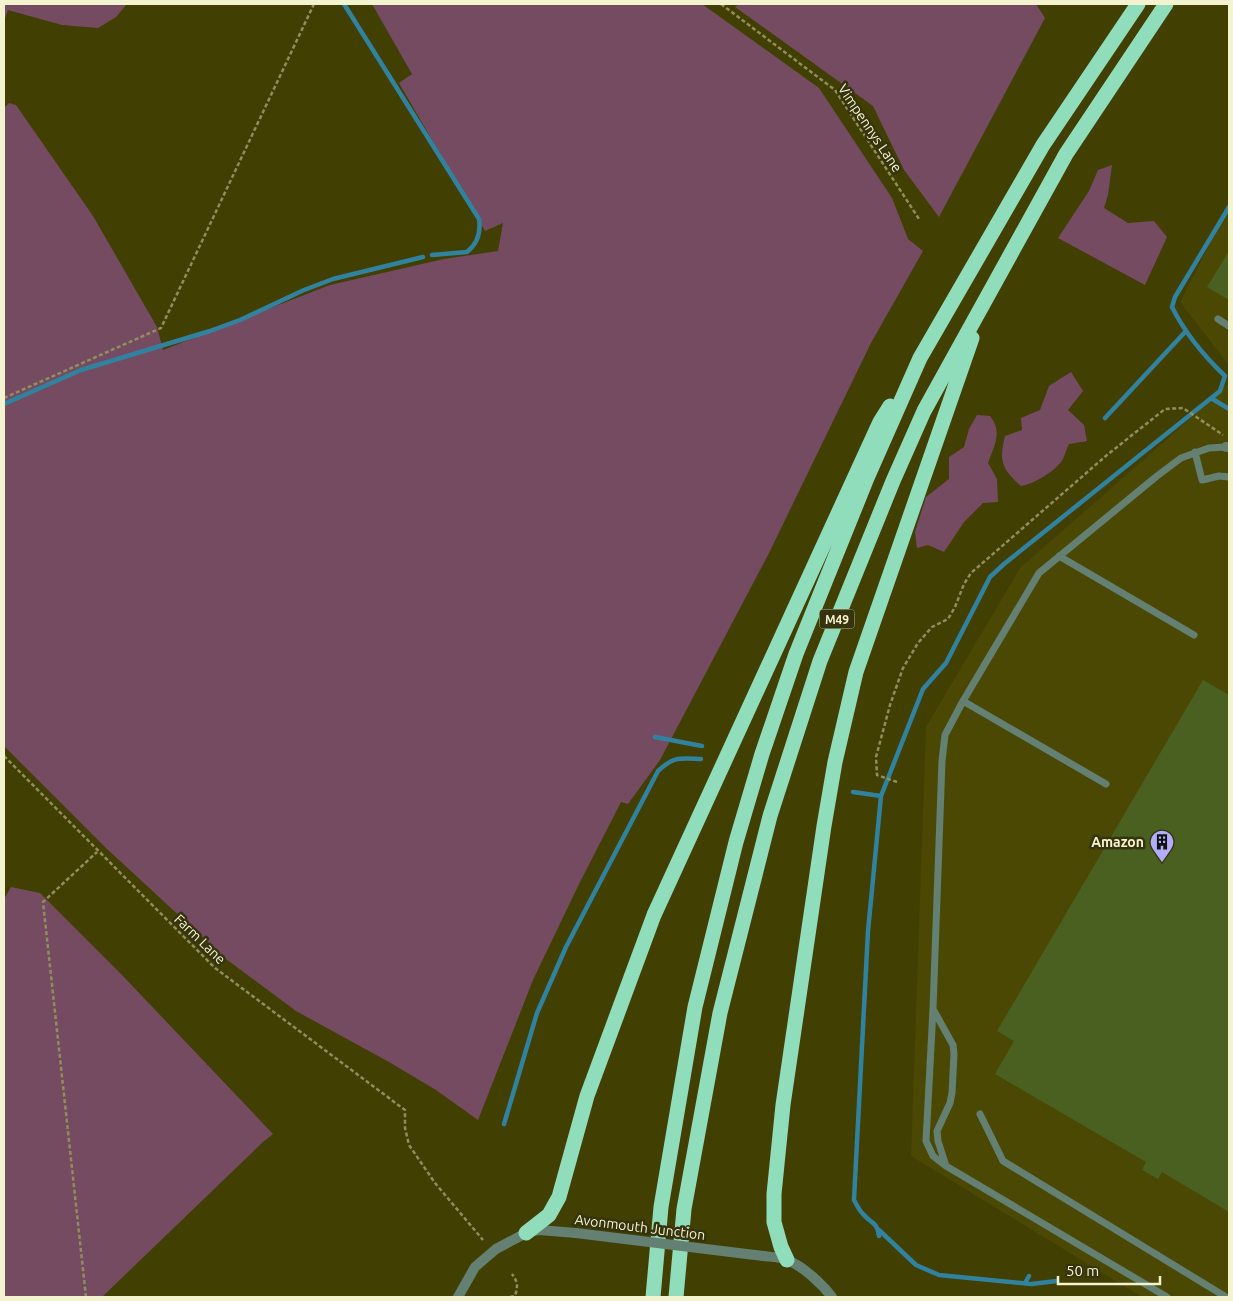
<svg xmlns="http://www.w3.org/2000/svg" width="1233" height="1301" viewBox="0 0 1233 1301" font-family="Ubuntu,sans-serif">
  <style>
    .built { fill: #4b4804 }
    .green { fill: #754b62 }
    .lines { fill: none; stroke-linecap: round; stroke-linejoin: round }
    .stream { stroke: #31829f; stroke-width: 4.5 }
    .building { fill: #4a6020 }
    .path { stroke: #908e5c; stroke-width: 2.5; stroke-dasharray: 4 2.5; stroke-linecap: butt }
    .service { stroke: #638073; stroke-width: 7 }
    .minor { stroke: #638073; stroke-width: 10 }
    .tertiary { stroke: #638073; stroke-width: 10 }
    .motorway { stroke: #90ddbc; stroke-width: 15 }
    .tertiary-bridge { stroke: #638073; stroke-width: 10 }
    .labels { text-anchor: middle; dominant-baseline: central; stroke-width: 5; stroke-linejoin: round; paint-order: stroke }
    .shield { fill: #36340e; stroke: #bbba96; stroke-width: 1 }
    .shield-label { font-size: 12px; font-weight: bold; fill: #f4f3d0 }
    .street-label { font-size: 14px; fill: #f4f3d0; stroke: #36340e }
    .poi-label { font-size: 14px; font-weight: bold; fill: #f4f3d0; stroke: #36340e; text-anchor: end }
  </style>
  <rect width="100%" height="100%" fill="#423f03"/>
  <path class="built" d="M1229,207V365L1180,302Z
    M1229,382V1297H1142L911,1156L926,727L1020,568L1190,419Z"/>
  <path class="green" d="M4,4H127L116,17L98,28L62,25L8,10L4,21Z
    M372,4H702L819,88L892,198L908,239L923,251L871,343L768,555L660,760L628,804L621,802L579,884L533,980L478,1120L436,1090L389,1062L296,1011L226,959L106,848L4,746V108L9,103L16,105L93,216L157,327L163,350L330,285L444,259L498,251L503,223L485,231L399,83L412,74Z
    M739,4H1036L1045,18L939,217L904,170L873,106L735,7Z
    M1112,165L1108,195L1104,208L1128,223L1154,221L1167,237L1145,285L1058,238L1089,191L1098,170Z
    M1071,372L1083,391L1068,410L1084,425L1087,441L1069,444C1067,448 1065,454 1063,459C1056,471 1034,484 1021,486C1001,469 999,460 1005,436L1022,430L1021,418L1040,410L1049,386Z
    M977,415L990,416C1003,432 994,446 988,463L997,479L998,502L983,503L964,522L944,552L928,545L917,548L915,532L926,497L949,479V457L964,447L969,429Z
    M11,887L40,893L122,975L273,1134L263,1142L102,1297H4V899Z"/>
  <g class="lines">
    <path class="stream" d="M344,4L479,219C481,232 477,244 467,252L432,255
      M1211,398L1229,409
      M4,404L81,370L210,331L240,320L304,290L333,279L423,257
      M1105,418L1186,331
      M655,737L702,746
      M853,792L881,796
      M504,1124L537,1013L566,947L658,771C674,756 680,758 701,759
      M879,1230L916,1265L939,1275L1031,1284L1057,1281
      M879,1236C877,1221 871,1224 863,1214C859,1210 856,1204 854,1200L868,931L881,796L923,689L946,663L990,577L1004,564L1220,391L1225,376C1204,356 1185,333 1172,307L1175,297L1229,207
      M1025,1283L1029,1276"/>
  </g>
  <path class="building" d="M1229,251V300L1207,287Z
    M1203,680L1229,695V1212L1162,1172L1158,1179L1142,1170L1146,1162L995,1074L1014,1041L997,1031Z"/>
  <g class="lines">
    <path class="path" d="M721,4L835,90L919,219
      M4,398L161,328L314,4
      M4,756L215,968L405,1110V1128L409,1145L435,1183L483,1240
      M897,782L877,775L876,757L890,705L903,668L918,643L932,627L948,619L955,607L964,584L971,573L1107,455L1165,409L1183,408L1223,435
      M86,1297L43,902L97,852
      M510,1297L515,1296C518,1286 518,1282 512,1274"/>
    <path class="service" d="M1218,319L1229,326
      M1195,452L1202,480L1219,476L1229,477
      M1059,556L1194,635
      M963,701L1106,784
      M933,1009L953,1045L954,1054L952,1093L950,1103L937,1131L938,1141L946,1166
      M980,1114L1003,1161L1226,1297
      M1167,1297L946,1166L933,1156L926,1141L933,1009L942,761L945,735L963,701L1039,573L1157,476L1181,458L1209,448L1226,447"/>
    <path class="minor" d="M1226,447H1229"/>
    <path class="tertiary" d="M763,1256C771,1257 780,1257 787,1260C803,1266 822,1284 832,1297
      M458,1297L475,1267L496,1249L526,1233L539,1230L576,1233"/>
    <path class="motorway" d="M526,1233L549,1215L559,1197L587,1096L654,915L880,422L890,406
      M787,1260L781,1247L774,1222V1194L783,1105L824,826L835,762L856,672L972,338
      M653,1297L661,1207L695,1007L736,842L762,754L796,654L867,478L920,358L1043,145L1138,4
      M676,1297L684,1209L720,1013L770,816L820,661L893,481L924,411L1066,154L1166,4"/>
    <path class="tertiary-bridge" d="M576,1233L763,1256"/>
  </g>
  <defs>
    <symbol id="building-pin" viewBox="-11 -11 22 30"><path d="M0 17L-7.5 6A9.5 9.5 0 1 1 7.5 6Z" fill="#b1adfa" stroke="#36340e"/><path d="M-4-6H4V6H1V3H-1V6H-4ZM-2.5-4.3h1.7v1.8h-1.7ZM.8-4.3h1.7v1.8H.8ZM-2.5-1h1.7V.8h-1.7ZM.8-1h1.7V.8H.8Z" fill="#111"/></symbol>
  </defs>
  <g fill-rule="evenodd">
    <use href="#building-pin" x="1148" y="828" width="28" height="38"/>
  </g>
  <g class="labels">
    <rect class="shield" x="819.5" y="609.5" width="35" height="19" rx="4"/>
    <g class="shield-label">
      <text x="837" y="619">M49</text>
    </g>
    <g class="street-label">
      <text transform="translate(870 128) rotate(56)">Vimpennys Lane</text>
      <text transform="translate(200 939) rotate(44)">Farm Lane</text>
      <text transform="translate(640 1227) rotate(7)">Avonmouth Junction</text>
    </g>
    <g class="poi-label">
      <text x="1144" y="842">Amazon</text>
    </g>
  </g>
  <rect width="1233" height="1301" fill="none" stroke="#f4f3d0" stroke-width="10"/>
  <path d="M1058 1276v8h102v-8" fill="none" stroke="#f4f3d0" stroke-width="2.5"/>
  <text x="1066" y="1276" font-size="15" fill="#f4f3d0" stroke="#36340e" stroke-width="4" paint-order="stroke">50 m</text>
</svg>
